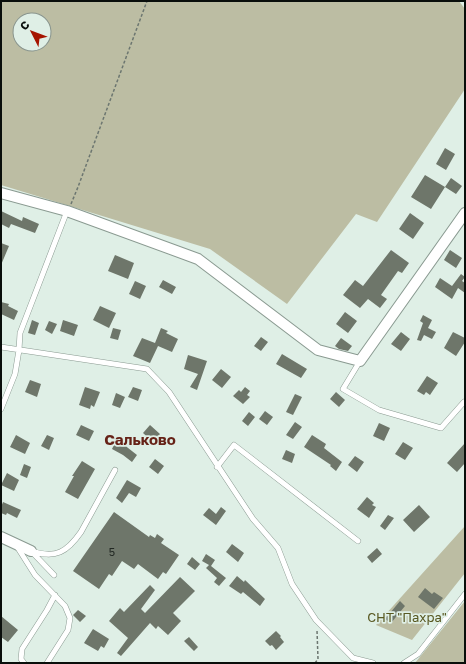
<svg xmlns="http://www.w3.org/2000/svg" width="466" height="664" viewBox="0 0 466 664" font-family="'Golos Text',sans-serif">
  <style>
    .green { fill: #bcbda3; fill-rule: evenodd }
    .building { fill: #6e766a }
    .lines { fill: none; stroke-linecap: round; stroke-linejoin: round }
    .service-casing { stroke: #8a9a91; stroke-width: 6 }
    .minor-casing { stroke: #8a9a91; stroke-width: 12 }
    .path { stroke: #6c7670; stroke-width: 1.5; stroke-dasharray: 3 2; stroke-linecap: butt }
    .service { stroke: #fff; stroke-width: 5 }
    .minor { stroke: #fff; stroke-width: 10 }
    .labels { text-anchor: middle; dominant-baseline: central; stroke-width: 3.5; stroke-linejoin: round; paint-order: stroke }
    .number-label { font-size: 11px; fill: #222823 }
    .park-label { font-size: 13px; fill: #585821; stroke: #dfefe6 }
    .quarter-label { font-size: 15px; font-weight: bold; fill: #662217; stroke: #dfefe6 }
  </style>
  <rect width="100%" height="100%" fill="#dfefe6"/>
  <path class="green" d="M1,1H459L465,9V89L377,222L356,214L287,304L210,249L1,185ZM20,20H44V44H20Z
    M465,526V573L412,640L376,625Z
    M465,601V663H415Z"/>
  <path class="building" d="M445,148L455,154L446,170L436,164Z
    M425,175L445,187L431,209L411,197Z
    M451,178L462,186L456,194L445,187Z
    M1,211L22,221L23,217L39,224L35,233L11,224L9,228L1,224Z
    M410,213L424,223L413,239L399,229Z
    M1,243L9,246L1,265Z
    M391,250L409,263L402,273L398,271L381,295L387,299L380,308L368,299L360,308L343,295L355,280L363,286Z
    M450,250L462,258L456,268L444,260Z
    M115,255L134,263L128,279L108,271Z
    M461,274L465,277L462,281L465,283V293L458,288L452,299L435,287L440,278L452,286Z
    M163,280L176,287L172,294L159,287Z
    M135,281L146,286L140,299L129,294Z
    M1,302L9,304L8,306L18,311L14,320L1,314Z
    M100,306L116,313L109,328L93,320Z
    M345,312L357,321L348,333L336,324Z
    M423,315L432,320L428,328L436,332L432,339L424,335L421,341L417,340L423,323L420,321Z
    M32,320L39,323L35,335L28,333Z
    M63,320L78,325L74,336L60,331Z
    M49,321L57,324L52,334L45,330Z
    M113,328L121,330L118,340L110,338Z
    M161,328L168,331L166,333L178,339L172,352L158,346L150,363L133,356L142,338L155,343Z
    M401,332L410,339L401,351L391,344Z
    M453,332L465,338V342L456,356L444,348Z
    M261,337L268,342L261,351L254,346Z
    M341,338L352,346L348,351L339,349L335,346Z
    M282,354L307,369L301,378L276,364Z
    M188,355L207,361L197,390L190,387L198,374L184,369Z
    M221,369L231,377L222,388L212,380Z
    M427,376L438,383L430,395L426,392L424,395L417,391Z
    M30,380L41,384L37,397L25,392Z
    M85,387L100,392L94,407L91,405L90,409L79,405Z
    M133,387L142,390L138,401L128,397Z
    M245,387L250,391L247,395L250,397L243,404L233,396L239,390L241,392Z
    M336,392L345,400L339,407L330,399Z
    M116,393L125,397L120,408L112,405Z
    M295,394L302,397L293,415L286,412Z
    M265,411L273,417L267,425L259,419Z
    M249,412L255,417L248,426L242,421Z
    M295,422L302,427L293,439L286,435Z
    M379,423L390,428L384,441L373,436Z
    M81,425L94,431L89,441L76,435Z
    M150,425L160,434L153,442L143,433Z
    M16,435L30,443L25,454L10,447Z
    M47,435L54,438L49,450L41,446Z
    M312,435L326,444L324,448L342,462L336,471L330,466L331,465L304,447Z
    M116,441L123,444L137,455L132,462L123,455L112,449Z
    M403,442L413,448L405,460L395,454Z
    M465,443V463L457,472L447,463Z
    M286,450L295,454L292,463L282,459Z
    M355,456L364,462L357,472L348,465Z
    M155,459L164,466L158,474L149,467Z
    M82,461L95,469L78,499L65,492L74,476H72Z
    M24,464L31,467L27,478L20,475Z
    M7,473L19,480L14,491L1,485Z
    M127,480L141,488L136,497L129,493L122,503L116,498Z
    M367,497L374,503L372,505L376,507L369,518L357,509Z
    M3,502L21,510L17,518L7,513L6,515L1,513V507Z
    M419,505L430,517L414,532L403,520Z
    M221,507L226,511L216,525L203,515L209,508L216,514Z
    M114,512L149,537L150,535L155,538L157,534L164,539L161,543L179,555L166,574L163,572L158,579L138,564L134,569L122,561L112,576L109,574L99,589L73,571Z
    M388,515L394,518L385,530L380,526Z
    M232,544L244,553L238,562L226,552Z
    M377,548L382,554L372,563L367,557Z
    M206,554L215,560L211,566L226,578L219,586L214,582L217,578L206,568L209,565L202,561Z
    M192,557L200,564L195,570L187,564Z
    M237,576L244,582L245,580L265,599L260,606L243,592L241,594L229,586Z
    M180,577L195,591L173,613L181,621L168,635L158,626L156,629L150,623L121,656L117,653L128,638L109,621L120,608L124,612L150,585L155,590L141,609L145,613Z
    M425,588L432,594L434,592L443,598L434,609L418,597Z
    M400,601L405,606L391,623L385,619Z
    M78,610L86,616L80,622L73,615Z
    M1,616L18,630L8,642L1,637Z
    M93,629L109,639L104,648L101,646L98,651L84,643Z
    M276,631L281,636L280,637L284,642L276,650L272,645L270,646L265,641Z
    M189,637L198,647L194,651L184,641Z"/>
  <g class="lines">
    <defs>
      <path id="service" d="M1,347L147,369L169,392L253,519L278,548L292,584L316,620L353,658L373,663
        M360,361L343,389L379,410L441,428L464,402
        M1,409L15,374L19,350L20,333L67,211
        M217,467L234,445L358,541
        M16,545L35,575L65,606L70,618L68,630L47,663
        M31,551C56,559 67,552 81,532L115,470
        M32,552L54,575
        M24,663L21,659L22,649L47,610L55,595
        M404,663L418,654L465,594"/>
      <path id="minor" d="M1,193L67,211L198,259L318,350L360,361L465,213
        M1,537L31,551"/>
    </defs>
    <use href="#service" class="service-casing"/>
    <use href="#minor" class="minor-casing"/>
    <path class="path" d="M71,204L78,187L147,1
      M315,663L318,659L317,630"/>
    <use href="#service" class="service"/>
    <use href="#minor" class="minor"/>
  </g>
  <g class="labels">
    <g class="number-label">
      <text x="112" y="551">5</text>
    </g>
    <g class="park-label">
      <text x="407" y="617">СНТ "Пахра"</text>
    </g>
    <g class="quarter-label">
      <text x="140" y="439">Сальково</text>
    </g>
  </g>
  <rect width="466" height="664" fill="none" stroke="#090e0b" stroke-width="4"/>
  <g transform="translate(32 32) rotate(312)"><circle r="19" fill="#dfefe6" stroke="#89958e"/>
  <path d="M0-3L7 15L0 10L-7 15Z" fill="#a61400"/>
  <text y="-6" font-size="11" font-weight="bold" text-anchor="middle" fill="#090e0b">С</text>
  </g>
</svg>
